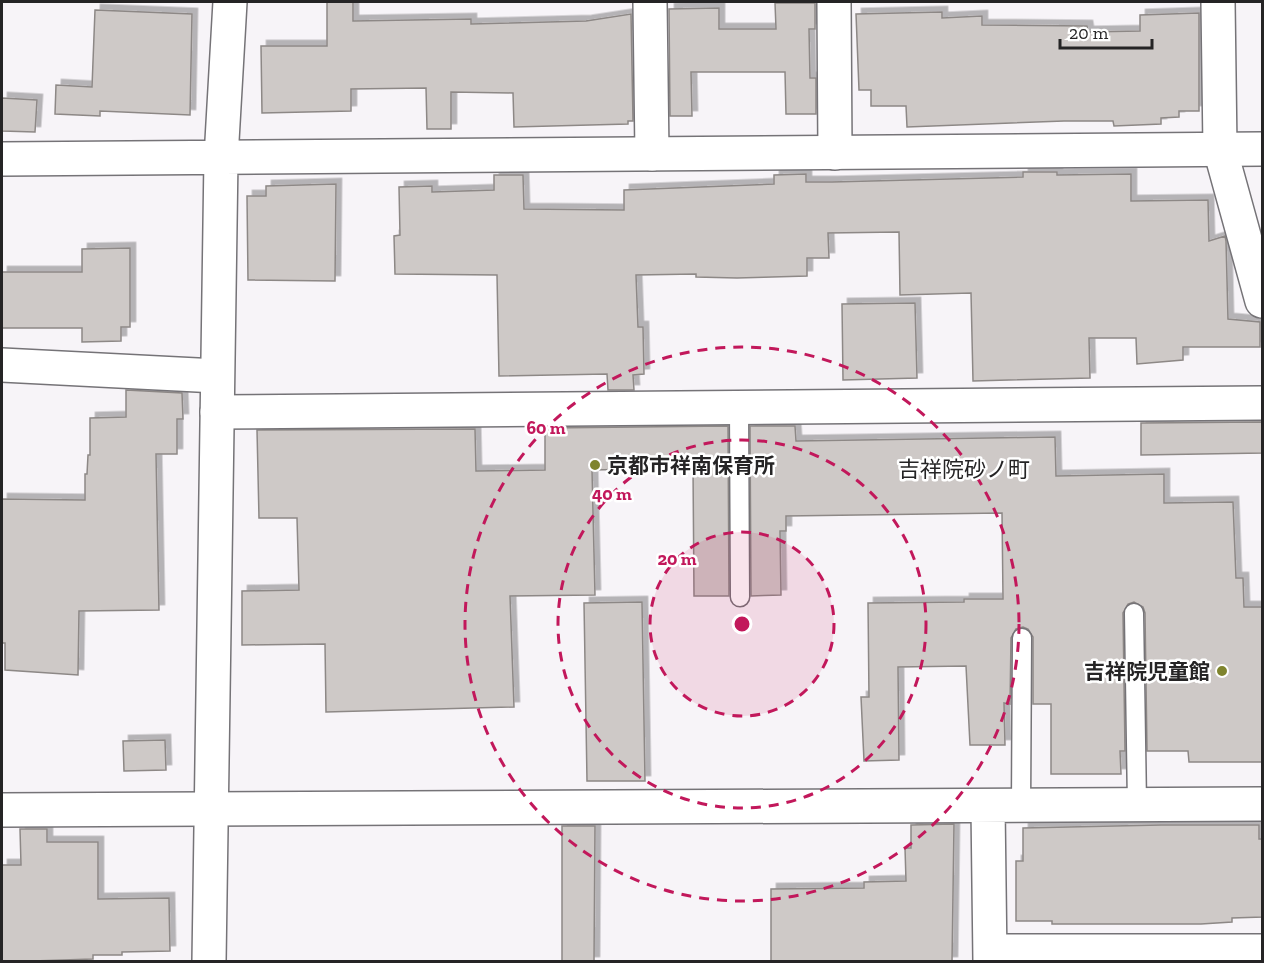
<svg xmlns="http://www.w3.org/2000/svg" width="1264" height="963" viewBox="0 0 1264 963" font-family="'Zilla Slab','Noto Sans JP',serif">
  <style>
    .building { fill: #cec9c7; stroke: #8d8886; stroke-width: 1.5; filter: url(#shadow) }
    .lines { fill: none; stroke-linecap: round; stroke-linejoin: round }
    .lane-casing { stroke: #757377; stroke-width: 21 }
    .street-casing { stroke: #757377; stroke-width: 36 }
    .secondary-casing { stroke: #757377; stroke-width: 36 }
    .lane { stroke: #fff; stroke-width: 18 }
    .street { stroke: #fff; stroke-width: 33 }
    .secondary { stroke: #fff; stroke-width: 33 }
    .ring { fill: none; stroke: #c2185b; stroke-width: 3; stroke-dasharray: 10 8 }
    .poi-dot { fill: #7f842e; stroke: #fff; stroke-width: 2 }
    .labels { text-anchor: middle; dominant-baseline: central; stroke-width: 5; stroke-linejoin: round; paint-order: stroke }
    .poi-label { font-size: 21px; font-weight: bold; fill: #252425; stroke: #fff; text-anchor: start }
    .neighbourhood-label { font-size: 22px; fill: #252425; stroke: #fff }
    .centre { fill: #c2185b; stroke: #fff; stroke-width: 3 }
    .ring-label { font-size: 18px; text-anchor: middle; font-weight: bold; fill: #c2185b; stroke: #fff; stroke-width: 5; stroke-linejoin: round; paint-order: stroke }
  </style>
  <defs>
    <filter id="shadow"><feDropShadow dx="5.5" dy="-5.5" stdDeviation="0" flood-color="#0004"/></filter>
  </defs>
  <rect width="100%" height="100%" fill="#f7f4f8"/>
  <path class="building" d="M327,2H353V21L471,19V24L586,21L631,14L633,121H628V124L514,127L513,93L451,92V129H427L426,88L351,89V111L262,113L261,46H327Z
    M775,3H815V29H809L810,78H816V114H786L785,72H691L692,116H670L669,9L719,8V29H776Z
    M95,10L192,14L190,115L100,111V116L55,114L56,85L92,87Z
    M942,12V18L982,16V25L1087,26L1088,32L1140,31V15L1199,13V111H1179V117L1161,118V124L1114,126L1113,121H1064L907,127L906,106H871V90H859L856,14Z
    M2,98L37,100L35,132L2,131Z
    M1023,172H1057V175L1131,174V201L1208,200L1209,241L1225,236L1226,241L1228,319L1260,322V347H1183V360L1137,364L1136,338H1089L1090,378L973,381L971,293L900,295L899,232L828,233L829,258H807V276L737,278L696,277V274L636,275L638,327H643L644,374L633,375L634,390H608L607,374L499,376L497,275L395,274L394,236L400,235L399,187L432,186V192L494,190V175H523L524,209L624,210V190L774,184V175L806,174V182H832L1023,177Z
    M336,184L335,281L248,280L247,196H266V186Z
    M130,248V327H121V341L82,342V328H2V272H82V249Z
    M915,303L917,378L843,380L842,304Z
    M126,390L182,393L183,419H177V454H156L159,610L79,611L78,675L5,670V643H2V499L85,500V474H87L88,455H90V418L126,417Z
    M1263,422V453L1141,455V423Z
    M728,426L729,596H694L693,468L592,470L595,595L510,596L514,707L326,712L325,644L242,645V591L299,590L297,518H259L257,430L475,429L476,471L545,470V428Z
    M750,426H795L796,441L1055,437L1056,476L1164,474V503L1233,502L1236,578H1243L1244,607H1263V762H1189L1188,751H1147L1145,613L1143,607L1134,602L1128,604L1123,613L1125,751H1120L1121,774H1051V704H1033V637L1028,629L1023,627L1016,629L1011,638L1010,704L1004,703L1005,745H970L966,666L898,667L899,760L864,761L861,697H869L868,603L964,602V599H1003L1002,513L786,516V531H780L781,595L751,596Z
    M642,602L645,781H587L584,603Z
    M165,740L166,770L124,771L123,741Z
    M954,824L952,962H771V889L864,888V882L906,881L905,848H911V825Z
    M1161,825H1259V839H1263V917L1232,918V922L1201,924H1052V921H1016V861H1023V828Z
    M562,826H595L594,962H562Z
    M20,829H47V842H98V899L169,898L170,951L122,952V955H93V959L2,962V865H21Z"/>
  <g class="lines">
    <defs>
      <path id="lane" d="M739,407L740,597
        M1134,613L1137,805
        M1021,806L1022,638"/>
      <path id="street" d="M650,2L652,154
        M834,2L835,153
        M1218,2L1220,149L1262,301
        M2,365L217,376
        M217,412L1262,403
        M988,807L990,962
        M2,810L1262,804
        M990,951H1262"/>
      <path id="secondary" d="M2,159L1262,149
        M209,962L221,158L230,2"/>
    </defs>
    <use href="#lane" class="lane-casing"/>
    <use href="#street" class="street-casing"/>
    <use href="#secondary" class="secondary-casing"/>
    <use href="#lane" class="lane"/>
    <use href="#street" class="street"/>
    <use href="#secondary" class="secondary"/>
  </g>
  <circle cx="742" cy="624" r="92" fill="#c2185b" fill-opacity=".12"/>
  <g class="ring">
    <circle cx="742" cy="624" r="92"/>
    <circle cx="742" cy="624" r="184"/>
    <circle cx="742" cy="624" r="277"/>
  </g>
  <g class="poi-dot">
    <circle cx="595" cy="465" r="6"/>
    <circle cx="1222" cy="671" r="6"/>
  </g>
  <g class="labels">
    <g class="poi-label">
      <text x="607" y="465">京都市祥南保育所</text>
      <text x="1210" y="671" text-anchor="end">吉祥院児童館</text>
    </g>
    <g class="neighbourhood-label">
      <text x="964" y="469">吉祥院砂ノ町</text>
    </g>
  </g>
  <circle cx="742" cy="624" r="9" class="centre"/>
  <g class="ring-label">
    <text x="546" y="434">60 m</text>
    <text x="612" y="500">40 m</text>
    <text x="677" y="565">20 m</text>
  </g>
  <rect width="1264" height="963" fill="none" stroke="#252425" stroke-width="6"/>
  <path d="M1060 39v9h92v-9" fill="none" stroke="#252425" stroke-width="3"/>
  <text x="1069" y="39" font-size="18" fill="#252425" stroke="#ffffff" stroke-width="4.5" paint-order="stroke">20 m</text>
</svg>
